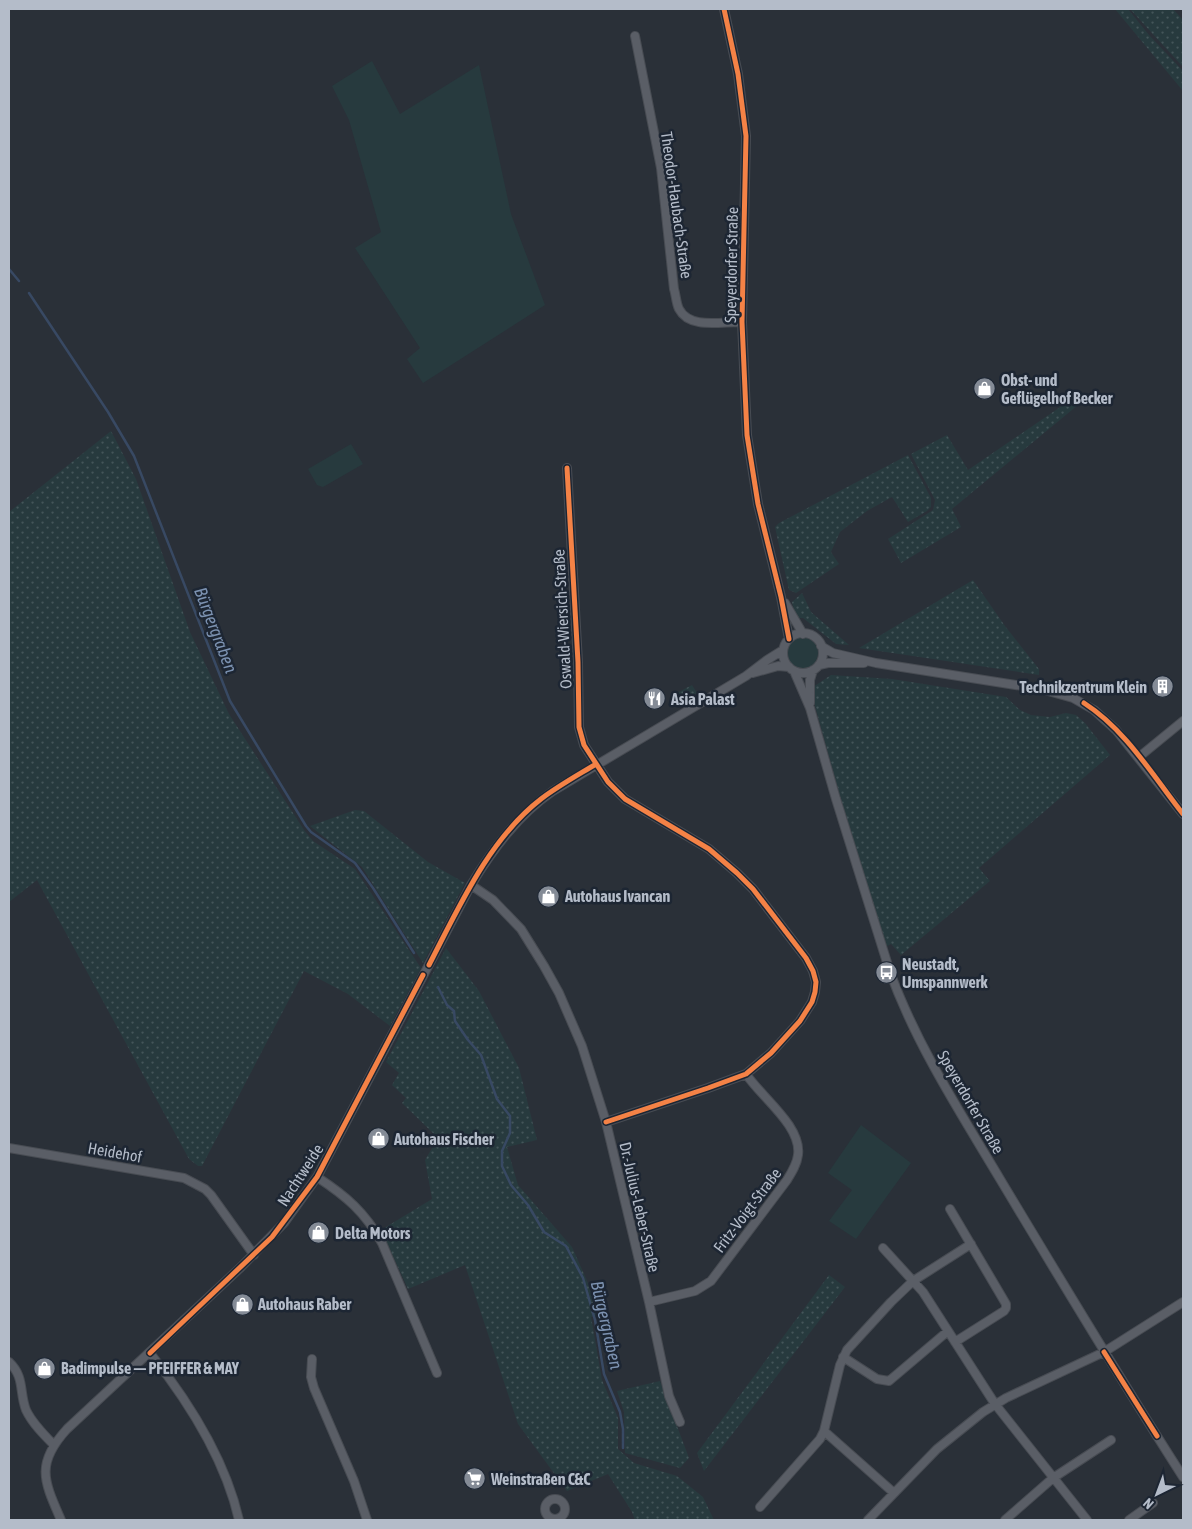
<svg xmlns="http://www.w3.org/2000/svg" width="1192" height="1529" viewBox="0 0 1192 1529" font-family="'Asap Condensed',sans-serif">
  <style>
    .grass { fill: url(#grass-dots) }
    .garden { fill: #273a3e }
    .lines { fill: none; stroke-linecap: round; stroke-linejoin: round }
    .stream { stroke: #384963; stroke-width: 2.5 }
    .minor-casing { stroke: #484c53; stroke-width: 10 }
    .minor { stroke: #5a5e66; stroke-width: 8 }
    .cycleway-casing { stroke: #1d2633; stroke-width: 8 }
    .cycleway { stroke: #f48246; stroke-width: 5 }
    .labels { text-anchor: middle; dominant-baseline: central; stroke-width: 5; stroke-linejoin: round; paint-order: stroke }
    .street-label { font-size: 16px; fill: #b4bcc9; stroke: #1d2633 }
    .poi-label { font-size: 16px; font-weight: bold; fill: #b4bcc9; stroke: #1d2633; text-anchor: start }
    .water-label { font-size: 18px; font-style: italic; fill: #7c92b1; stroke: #1d2633 }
  </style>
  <defs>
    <pattern id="grass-dots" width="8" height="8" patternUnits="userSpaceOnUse" patternTransform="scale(1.25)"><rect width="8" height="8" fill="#273a3e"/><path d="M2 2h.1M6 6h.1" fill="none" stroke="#445559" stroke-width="1.8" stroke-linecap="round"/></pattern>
  </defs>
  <rect width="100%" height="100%" fill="#2a3038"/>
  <path class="grass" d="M1115,9H1128L1149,35L1183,71V91Z
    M1130,9H1173L1183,20V67Z
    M1072,399L1078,405L952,509L961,527L901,563L888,539L933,510L935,500L911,454L947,435L968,470Z
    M111,431L136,479L190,632L229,714L304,830L313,841L355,869L421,968L390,1026L348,994L304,971L202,1166H198L189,1159L37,880L9,902V512Z
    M908,455L931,498V507L927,511L908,522L892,497L867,511L840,532L831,552L839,564L796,593L789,590L775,527L779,523Z
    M973,580L1005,626L1039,669V675L859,648Z
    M802,593L811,612L849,645L836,644L803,618H796L792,602Z
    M831,675L892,679L1006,697L1020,710L1031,715L1050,717L1066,713L1076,715L1085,723L1110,755L979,868L990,881L901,955L891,944L885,947L860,868L815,706L813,687Z
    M692,685L697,693L680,703L675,694Z
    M355,810L364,811L428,862L465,883L423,963L362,867L310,826Z
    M446,948L479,991L519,1068L537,1140L507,1147L518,1185L572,1247L588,1283L597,1316L591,1317L602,1380L618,1418V1449L634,1463L677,1476L703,1497L714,1520H635L632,1512L608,1474L567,1491L518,1424L465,1265L408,1289L381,1230L432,1199L425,1160L438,1138L402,1103L406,1098L392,1085L399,1073L386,1062Z
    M829,1275L845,1287L704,1471L697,1453Z
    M660,1381L689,1458L680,1468L625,1453L624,1412L617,1391Z"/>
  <path class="garden" d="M372,61L400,114L479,65L511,214L545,305L423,383L407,359L420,348L355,248L381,232L349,120L332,86Z
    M351,444L363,464L323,487L317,485L308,469Z
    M786 653a16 16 0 1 1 32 0a16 16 0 1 1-32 0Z
    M861,1125L911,1163L856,1239L829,1221L852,1190L828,1173Z"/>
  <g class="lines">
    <path class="stream" d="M9,269L19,281
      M29,293L108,412L134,456L230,701L306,826L311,832L355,863L373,888L414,953
      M438,987L447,1005L454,1011L455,1021L468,1040L481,1055L497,1099L510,1116V1133L502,1151V1166L511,1185L528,1205L544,1232L566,1246L583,1278L595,1320L604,1374L620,1412L623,1429V1448"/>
    <defs>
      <path id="minor" d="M724,9L738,74L746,136L742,322L747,435L758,504L781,597L789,639
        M635,36L661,168L674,289C676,295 676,303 679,309C690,330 723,321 742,322
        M567,468L578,662L579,727L584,745L608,782L625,799L709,849L737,873L753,889L806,958L813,971L816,982L815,992L812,1002L800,1021L771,1053L746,1074L708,1088L606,1122
        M785,603L803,634
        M783 653a20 20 0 1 1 40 0a20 20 0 1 1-40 0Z
        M821,646L833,653L876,663L1041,689L1073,698L1094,710L1116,730L1183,814
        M819,665L828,663H864
        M794,671L810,708L836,799L890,972C917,1046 960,1112 1000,1179C1060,1279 1120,1379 1183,1477
        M753,673L778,666L789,667
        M810,703V680L813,670
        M1139,757L1183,721
        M471,885L493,900L521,929L544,966L559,993L582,1046L606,1122L649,1302L669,1396L680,1422
        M9,1148L184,1178L205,1189L211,1195L254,1255
        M317,1177C346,1196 365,1212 382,1243L437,1373
        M950,1209L1006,1304V1308L1004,1311L955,1342
        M883,1248L923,1292L995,1404L1087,1520
        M649,1302L695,1291L711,1281L787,1180C792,1172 797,1164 798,1155C802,1126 761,1097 746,1074
        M150,1353C189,1402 225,1458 239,1520
        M843,1357L877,1379L889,1381L948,1331
        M312,1359L311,1377L314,1388L354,1481L367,1520
        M9,1362C25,1377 19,1392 26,1410C32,1423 44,1435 54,1445
        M824,1431L894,1493
        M545 1509a10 10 0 1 1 20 0a10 10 0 1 1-20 0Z
        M760,1507L820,1439L824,1431L840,1365L847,1350L891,1302L913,1281L971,1244
        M61,1520C44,1481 35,1464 67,1429L241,1267L284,1223L317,1177L471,885C493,849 518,815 553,791L746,676L767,660L783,650
        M868,1520L937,1449L983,1412L1006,1398L1104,1352L1183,1302
        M1005,1520L1053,1478L1111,1440
        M1129,1520L1153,1503"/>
    </defs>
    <use href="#minor" class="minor-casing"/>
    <use href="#minor" class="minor"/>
    <defs>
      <path id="cycleway" d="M724,9L738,74L746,136L742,322L747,435L758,504L781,597L789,639
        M567,468L578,662L579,727L584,745L608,782L625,799L709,849L737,873L753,889L806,958L813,971L816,982L815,992L812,1002L800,1021L771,1053L746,1074L708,1088L606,1122
        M1084,703C1126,730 1153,776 1183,814
        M429,965C459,907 489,839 541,799C558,786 578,775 596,764
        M1104,1352L1157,1436
        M150,1353L272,1237L317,1177L423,975"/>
    </defs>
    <use href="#cycleway" class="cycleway-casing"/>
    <use href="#cycleway" class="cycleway"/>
  </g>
  <defs>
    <symbol id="shop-disc" viewBox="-11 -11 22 22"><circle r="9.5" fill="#848b96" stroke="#1d2633"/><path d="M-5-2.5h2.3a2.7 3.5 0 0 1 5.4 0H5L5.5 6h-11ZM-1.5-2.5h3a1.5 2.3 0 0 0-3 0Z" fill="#fff"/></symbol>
    <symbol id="building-disc" viewBox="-11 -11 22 22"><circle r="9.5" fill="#848b96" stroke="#1d2633"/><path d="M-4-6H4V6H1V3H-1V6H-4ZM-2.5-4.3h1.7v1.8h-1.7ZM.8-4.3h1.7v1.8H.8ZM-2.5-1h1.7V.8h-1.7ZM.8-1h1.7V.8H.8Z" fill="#fff"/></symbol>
    <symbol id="restaurant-disc" viewBox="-11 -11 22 22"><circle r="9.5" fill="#848b96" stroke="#1d2633"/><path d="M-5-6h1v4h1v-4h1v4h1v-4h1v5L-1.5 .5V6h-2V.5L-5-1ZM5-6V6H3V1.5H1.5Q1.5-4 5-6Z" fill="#fff"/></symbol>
    <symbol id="bus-disc" viewBox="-11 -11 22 22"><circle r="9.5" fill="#848b96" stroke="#1d2633"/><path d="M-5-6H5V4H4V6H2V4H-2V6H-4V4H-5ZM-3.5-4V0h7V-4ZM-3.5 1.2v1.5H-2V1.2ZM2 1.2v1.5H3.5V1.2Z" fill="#fff"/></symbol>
    <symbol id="supermarket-disc" viewBox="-11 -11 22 22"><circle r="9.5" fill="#848b96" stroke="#1d2633"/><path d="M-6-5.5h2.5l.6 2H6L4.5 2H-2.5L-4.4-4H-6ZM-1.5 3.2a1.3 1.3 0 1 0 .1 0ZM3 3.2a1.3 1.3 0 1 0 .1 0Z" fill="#fff"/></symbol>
  </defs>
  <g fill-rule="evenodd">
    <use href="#shop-disc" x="972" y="376" width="25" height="25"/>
    <use href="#building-disc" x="1150" y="674" width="25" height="25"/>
    <use href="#restaurant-disc" x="642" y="686" width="25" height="25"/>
    <use href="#shop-disc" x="536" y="884" width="25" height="25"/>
    <use href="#bus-disc" x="874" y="960" width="25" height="25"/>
    <use href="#shop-disc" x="366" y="1126" width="25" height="25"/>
    <use href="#shop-disc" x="306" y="1220" width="25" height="25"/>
    <use href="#shop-disc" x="230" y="1292" width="25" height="25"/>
    <use href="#shop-disc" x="32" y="1356" width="25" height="25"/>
    <use href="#supermarket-disc" x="462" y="1466" width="25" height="25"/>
  </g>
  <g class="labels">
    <g class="street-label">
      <text transform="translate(677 205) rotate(82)">Theodor-Haubach-Straße</text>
      <text transform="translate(731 265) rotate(-89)">Speyerdorfer Straße</text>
      <text transform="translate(562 619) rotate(-93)">Oswald-Wiersich-Straße</text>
      <text transform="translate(971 1102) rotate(60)">Speyerdorfer Straße</text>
      <text transform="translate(115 1152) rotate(10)">Heidehof</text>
      <text transform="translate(300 1175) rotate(-57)">Nachtweide</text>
      <text transform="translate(640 1207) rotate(77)">Dr.-Julius-Leber-Straße</text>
      <text transform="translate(747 1210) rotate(-53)">Fritz-Voigt-Straße</text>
    </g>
    <g class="poi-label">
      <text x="1001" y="380">Obst- und<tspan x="1001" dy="18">Geflügelhof Becker</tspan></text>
      <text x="1147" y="687" text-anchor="end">Technikzentrum Klein</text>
      <text x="671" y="699">Asia Palast</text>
      <text x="565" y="896">Autohaus Ivancan</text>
      <text x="902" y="964">Neustadt,<tspan x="902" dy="18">Umspannwerk</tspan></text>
      <text x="394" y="1139">Autohaus Fischer</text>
      <text x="335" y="1233">Delta Motors</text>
      <text x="258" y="1304">Autohaus Raber</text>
      <text x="61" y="1368">Badimpulse — PFEIFFER &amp; MAY</text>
      <text x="491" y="1479">Weinstraßen C&amp;C</text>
    </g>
    <g class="water-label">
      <text transform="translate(216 630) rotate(69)">Bürgergraben</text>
      <text transform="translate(607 1325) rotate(77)">Bürgergraben</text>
    </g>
  </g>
  <rect width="1192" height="1529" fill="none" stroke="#b4bcc9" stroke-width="20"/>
  <g transform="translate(1157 1494) rotate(222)" stroke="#1d2633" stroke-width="4" paint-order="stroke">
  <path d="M0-4L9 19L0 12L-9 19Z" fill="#b4bcc9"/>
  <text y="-8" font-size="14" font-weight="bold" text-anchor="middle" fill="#b4bcc9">N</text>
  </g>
</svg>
